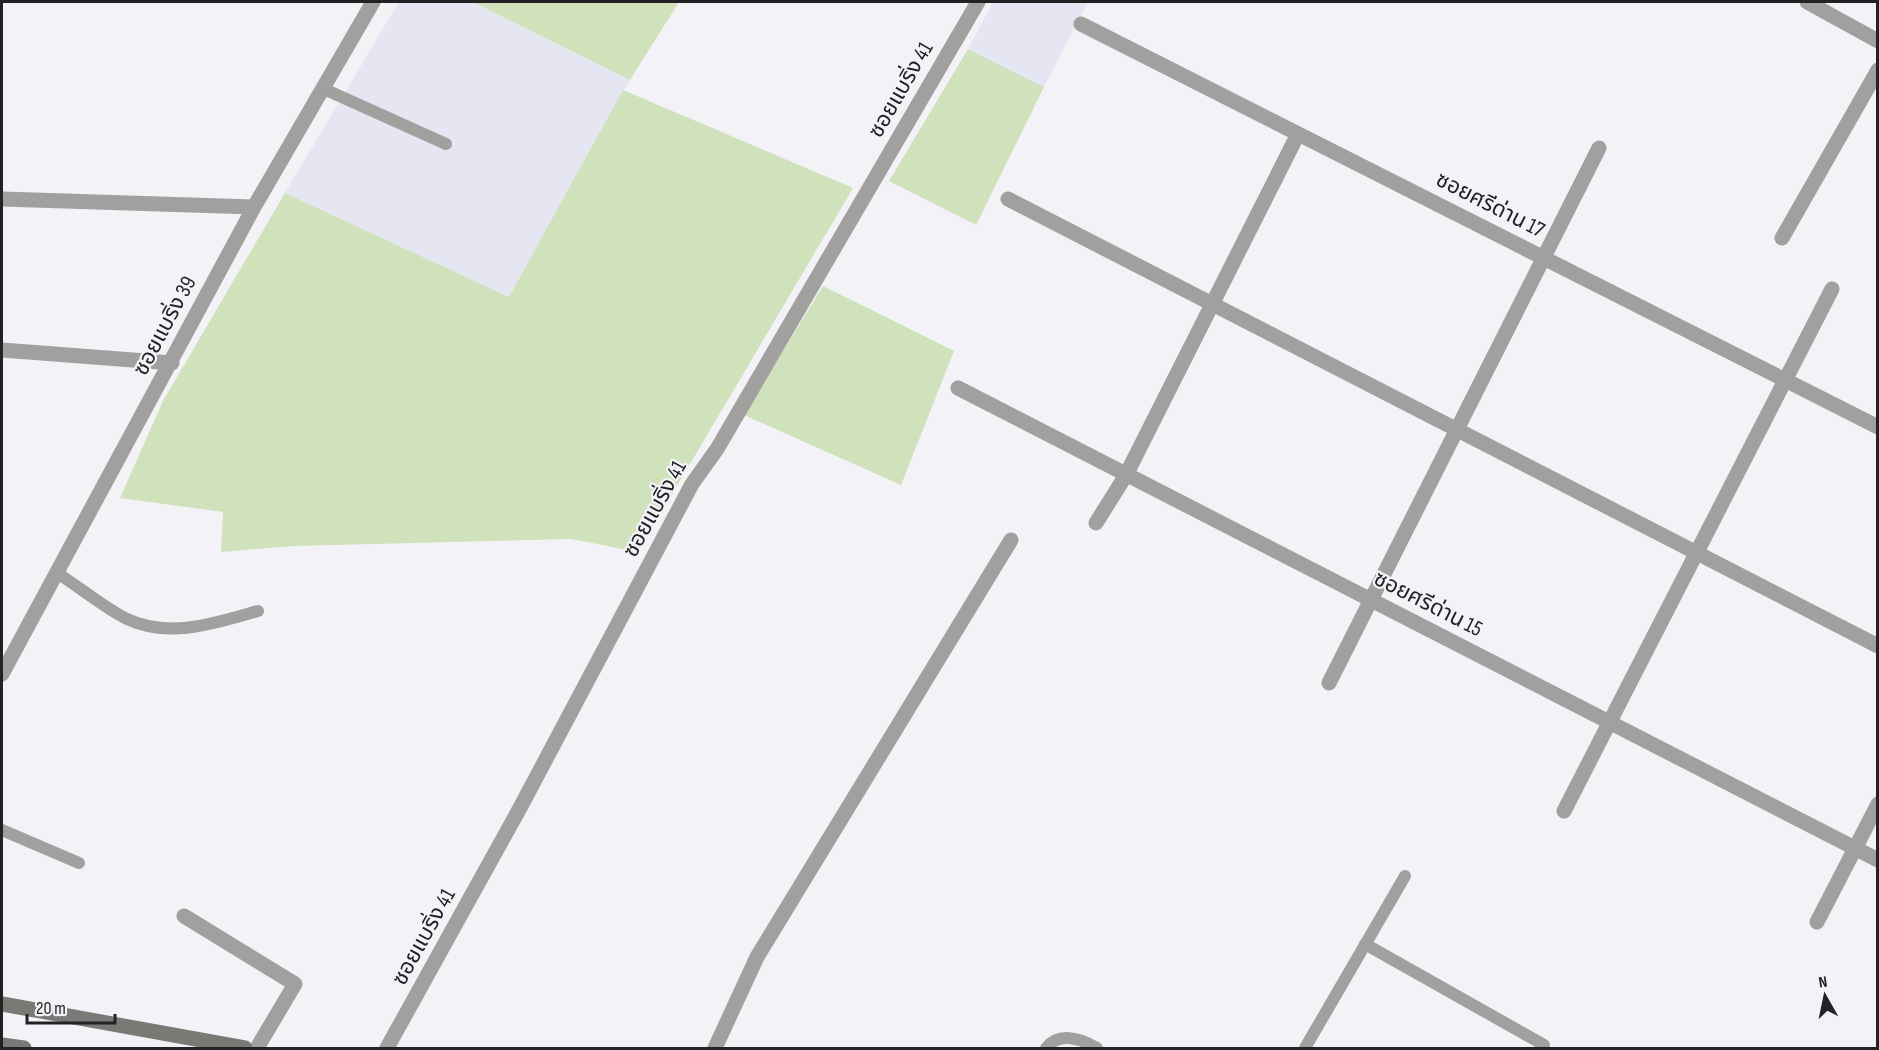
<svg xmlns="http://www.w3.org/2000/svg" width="1879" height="1050" viewBox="0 0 1879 1050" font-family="'Sofia Sans Condensed','Noto Sans Thai',sans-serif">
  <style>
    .built { fill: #e5e6f2 }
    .green { fill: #cfe2bb }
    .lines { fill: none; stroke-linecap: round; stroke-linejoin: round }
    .service { stroke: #a1a09e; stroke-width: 12 }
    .minor { stroke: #a1a09e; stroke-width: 15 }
    .secondary { stroke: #7a7976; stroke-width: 15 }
    .labels { text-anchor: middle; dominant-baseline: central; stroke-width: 4.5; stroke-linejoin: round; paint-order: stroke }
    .street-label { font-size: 22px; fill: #222224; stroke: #f2f2f7 }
  </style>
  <rect width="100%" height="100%" fill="#f2f2f7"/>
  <path class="built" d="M399,2H473L630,80L509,297L285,193Z
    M993,2H1088L1044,87L968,49Z"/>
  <path class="green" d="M473,2H679L630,80Z
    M968,49L1044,87L976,225L889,181Z
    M623,90L853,188L638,552L571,539L294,546L221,552L223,512L120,498L163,401L285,193L509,297Z
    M823,286L954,351L901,485L744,415Z"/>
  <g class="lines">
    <path class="service" d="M324,89L446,144
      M57,573C78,586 106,609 127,619C170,639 215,623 258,611
      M2,830L79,863
      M1365,944L1544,1045
      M1046,1048C1060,1031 1081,1039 1097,1048
      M1305,1048L1405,876"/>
    <path class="minor" d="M1807,2L1878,41
      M1081,24L1878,427
      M2,199L254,207
      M1008,199L1878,646
      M1782,238L1878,70
      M2,350L172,363
      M958,388L1878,860
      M1096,523L1126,475L1298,134
      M2,674L254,207L373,2
      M1329,683L1599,148
      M1564,811L1832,289
      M184,916L295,984L257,1048
      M1817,922L1878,804
      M387,1048L521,806L692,484L717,449L978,2
      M715,1048L757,957L1011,540"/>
    <path class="secondary" d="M2,1004L245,1048
      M2,1045L24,1048"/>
  </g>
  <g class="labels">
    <g class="street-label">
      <text transform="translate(901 90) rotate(-60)">ซอยแบริ่ง 41</text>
      <text transform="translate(1490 205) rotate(27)">ซอยศรีด่าน 17</text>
      <text transform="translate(165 326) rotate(-62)">ซอยแบริ่ง 39</text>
      <text transform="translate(655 509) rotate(-61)">ซอยแบริ่ง 41</text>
      <text transform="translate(1428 604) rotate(27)">ซอยศรีด่าน 15</text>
      <text transform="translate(424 937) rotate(-61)">ซอยแบริ่ง 41</text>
    </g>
  </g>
  <rect width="1879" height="1050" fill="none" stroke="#222224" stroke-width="6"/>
  <g transform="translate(1825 996) rotate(351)" stroke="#f2f2f7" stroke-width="4.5" paint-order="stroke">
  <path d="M0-4.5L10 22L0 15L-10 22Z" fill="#222224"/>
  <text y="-9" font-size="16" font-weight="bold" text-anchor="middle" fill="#222224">N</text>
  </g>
  <path d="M27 1014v9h88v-9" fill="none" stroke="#222224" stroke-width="3"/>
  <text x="36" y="1014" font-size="18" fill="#222224" stroke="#f2f2f7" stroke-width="4.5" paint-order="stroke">20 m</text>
</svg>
